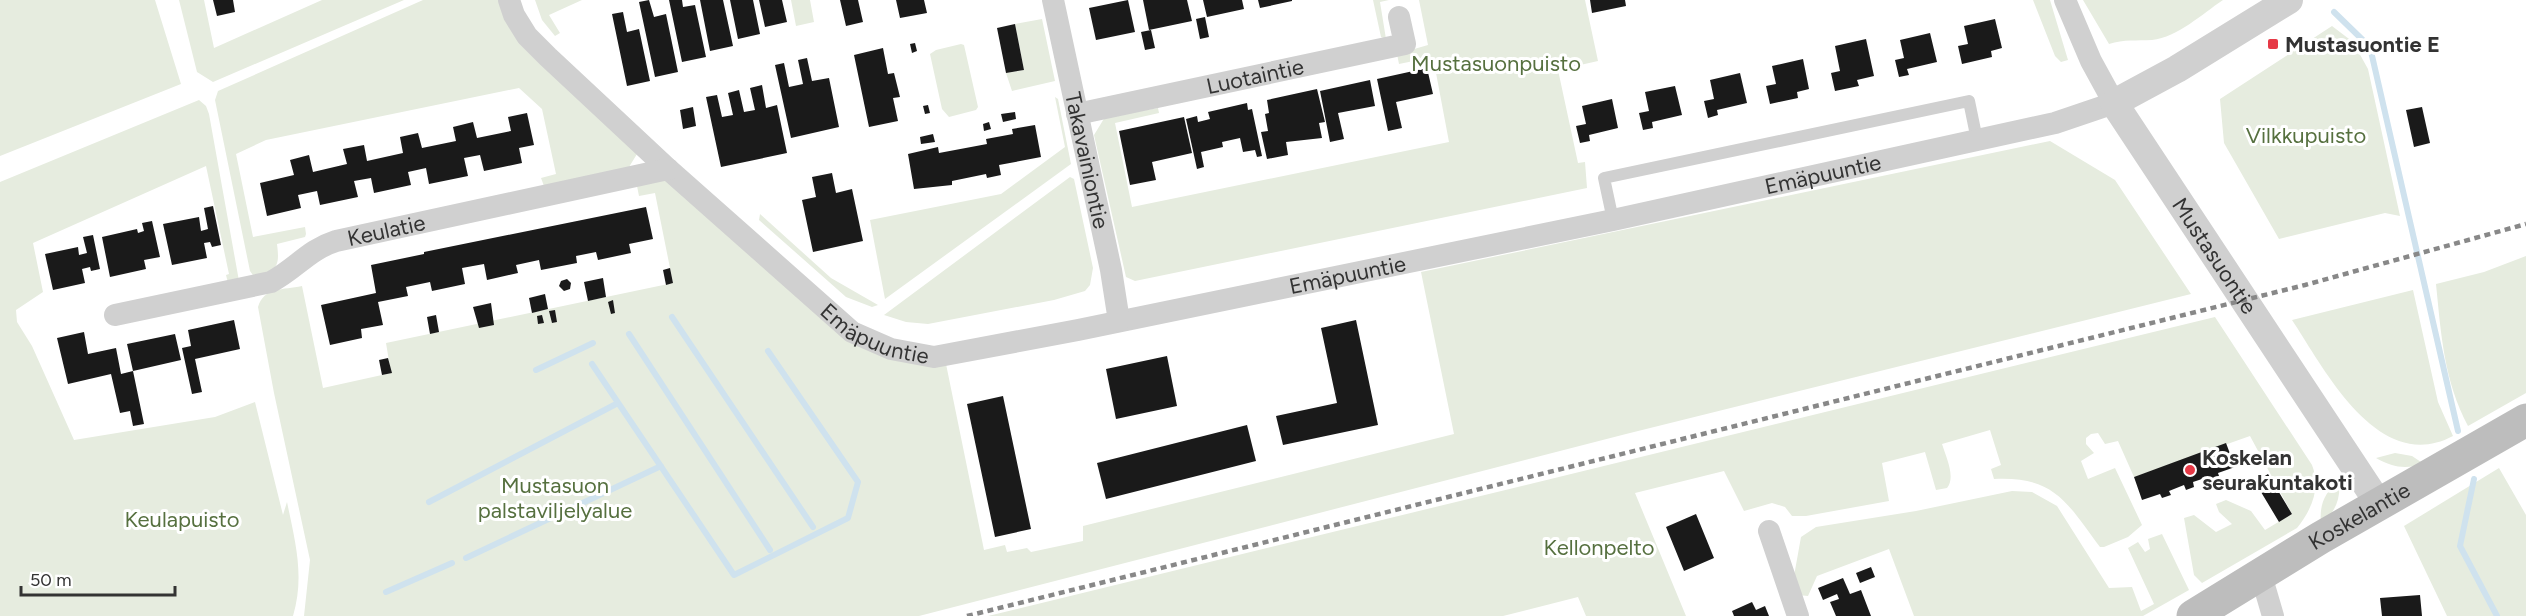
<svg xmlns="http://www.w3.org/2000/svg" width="2526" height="616" viewBox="0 0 2526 616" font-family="Figtree,sans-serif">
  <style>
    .green { fill: #e6ecdf }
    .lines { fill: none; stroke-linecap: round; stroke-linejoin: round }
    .stream { stroke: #cfe2ee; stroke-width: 6 }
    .building { fill: #1a1a1a }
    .service { stroke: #d0d0d0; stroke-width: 12 }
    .minor { stroke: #d0d0d0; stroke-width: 22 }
    .tertiary { stroke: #d0d0d0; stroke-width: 28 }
    .secondary { stroke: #bdbdbd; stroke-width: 33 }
    .rail { stroke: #888; stroke-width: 4.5; stroke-dasharray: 6 4.5; stroke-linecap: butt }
    .poi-dot { fill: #e63946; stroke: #fff; stroke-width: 2 }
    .labels { text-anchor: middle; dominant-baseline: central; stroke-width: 6; stroke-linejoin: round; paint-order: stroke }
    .poi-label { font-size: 22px; font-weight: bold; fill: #333; stroke: #fff; text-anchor: start }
    .park-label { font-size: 22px; fill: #56703f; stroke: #fff }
    .street-label { font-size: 22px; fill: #333; stroke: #fff }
  </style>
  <rect width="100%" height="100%" fill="#fff"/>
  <path class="green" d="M0,0H155L181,84L0,156Z
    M179,0H204L214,48L322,0H404L213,82L197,72Z
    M423,0H500L637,154L629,167L544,186L541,178L556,174L542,109L519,88L266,140L236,154L253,237L305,227L306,234L305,237L277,244C280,268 277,269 255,278L250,271L215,100L218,91Z
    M535,0H582L549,15L560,33L555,36L542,20Z
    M791,0H810L814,22L796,26Z
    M1373,0H1389L1380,2L1386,39L1381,37Z
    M1419,0H1585L1598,61L1558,70L1578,163L1585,162L1587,188L1135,281L1126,277L1094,135L1105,117L1158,108L1159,113L1115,123L1132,207L1449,142L1433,57L1399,64L1397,54L1428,45Z
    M2033,0H2050L2068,60L2061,62L2055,56Z
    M2083,0H2223C2202,14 2178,37 2152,40C2137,41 2124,39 2109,44Z
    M1042,19L1055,81L1012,91L1006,73L1024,70L1015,24Z
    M2332,26L2353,42L2368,69L2400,216L2385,213L2279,239L2224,143L2220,99Z
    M961,44L964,45L978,107L976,110L949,117L942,109L930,54L936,50Z
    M1055,97L1058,99L1071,164L885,299L870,220L1001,194L1065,147Z
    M199,100L206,106L209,114L239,281L228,283L226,275L229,274L206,166L33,243L43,292L16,310L17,322L32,346L74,440L215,417L255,402L283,515L287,502C295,541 305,576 293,616H0V182Z
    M2050,141L2115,180L2191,294L1626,434L919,616H304L310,560L274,393L258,307C264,287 283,290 302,286L323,388L391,373L386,343L673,283L655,193L639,196L637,186L648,178L671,181L844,337L946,364L984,550L1005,545L1007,552L1027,548L1031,552L1083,541V526L1454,434L1421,272Z
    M1070,177L1074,179L1093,268L1090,285L1085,291L1054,300L928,324L906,322L884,315Z
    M760,214L831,278L878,305L872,307L846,297L759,220Z
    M2526,256V393L2468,426C2444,381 2441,334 2436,284L2484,272Z
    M2413,290L2438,402L2453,436C2378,476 2324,368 2292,320Z
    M2215,317L2312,465C2321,488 2312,509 2297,528L2202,583L2194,575L2184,518L2194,515L2216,532L2232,524L2219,512L2216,504L2226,500L2251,511L2265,530L2292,514L2250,436L2134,477L2118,441L2105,444L2098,433L2091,434L2086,438V444L2094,453L2081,461L2088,479L2115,468L2142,525L2128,537L2104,547H2100C2067,503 2055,476 1994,479L1991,469L2001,465L1990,430L1942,444C1946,457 1956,477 1947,488L1936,490L1925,452L1882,463L1889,501L1806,516H1792L1785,507L1772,503L1744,511L1724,471L1635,493L1686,616H1586L1578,597L1503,616H988Z
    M2395,453L2412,456L2424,464C2405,469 2394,468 2376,458Z
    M2499,468L2526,515V616H2447L2404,526Z
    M2339,479C2341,498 2336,512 2321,524C2319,504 2325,493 2339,479Z
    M2012,491L2032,492L2057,506L2109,588L2132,587L2141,611L2154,604L2128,548L2138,542L2145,552L2150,549L2148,539L2162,534L2189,590L2143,616H1914L1889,549L1817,576L1808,596L1798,595L1794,576L1801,537L1816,527L1916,511Z"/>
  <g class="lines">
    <path class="stream" d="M2334,12L2370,47L2458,431
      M672,317L813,527
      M629,334L770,550
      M592,364L734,575L848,518L858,482L768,351
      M536,370L593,343
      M2474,479L2460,546L2497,616
      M429,502L618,403
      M466,558L661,466
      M386,592L452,563"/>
  </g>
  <path class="building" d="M213,0H233L235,12L217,16Z
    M649,0L654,17L666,14L678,72L655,77L639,2Z
    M669,0H682L683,7L695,5L706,57L682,62Z
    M700,0H723L733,46L710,51Z
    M730,0H753L760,34L738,39Z
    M759,0H782L787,22L765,27Z
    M840,0H858L863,22L846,26Z
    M896,0H924L927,13L900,18Z
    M1128,0L1135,32L1096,40L1089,8Z
    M1143,0H1187L1192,21L1149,30Z
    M1203,0H1242L1244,9L1207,17Z
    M1258,0H1292V1L1260,8Z
    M1590,0H1625L1626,6L1592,13Z
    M623,12L627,32L639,29L650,81L627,86L612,14Z
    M1205,17L1209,37L1200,39L1196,19Z
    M1995,19L2002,48L1991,51L1992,57L1962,64L1958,46L1968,44L1964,26Z
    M1015,24L1024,70L1006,73L997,28Z
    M1151,30L1155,48L1145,50L1141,32Z
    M1930,33L1937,62L1907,69L1909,75L1899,77L1895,60L1904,58L1900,40Z
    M1866,39L1874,76L1857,80L1859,86L1835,91L1831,73L1840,71L1835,46Z
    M915,43L917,51L912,53L910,44Z
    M883,48L888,74L894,73L900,97L893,98L898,121L869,127L854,55Z
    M807,58L812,81L829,78L839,127L791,138L775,65L784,63L789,87L803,84L798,60Z
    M1803,59L1809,89L1797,92L1798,98L1770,104L1766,86L1776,84L1772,66Z
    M1427,68L1433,94L1396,102L1402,128L1388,131L1377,79Z
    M1740,73L1747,103L1717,110L1718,115L1708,118L1704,101L1714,99L1710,80Z
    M1370,80L1375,106L1338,113L1344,139L1330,142L1320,91Z
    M762,85L766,108L777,105L787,153L721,167L706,97L717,95L722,117L733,115L728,93L739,90L744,112L755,110L750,88Z
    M1675,86L1682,115L1652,122L1653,128L1643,130L1639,113L1649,111L1645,92Z
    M1317,89L1325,122L1319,123L1322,138L1286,142L1288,155L1267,159L1261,132L1268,131L1265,114L1269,113L1267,100Z
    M1612,99L1618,128L1589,135L1590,141L1580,143L1576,126L1586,124L1582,106Z
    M1247,103L1248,110L1252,109L1262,156L1257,157L1255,150L1243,152L1240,138L1222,142L1223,147L1201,152L1204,167L1197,169L1186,119L1197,116L1198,122L1210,119L1208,112Z
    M928,105L930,113L925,114L923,106Z
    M693,107L696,126L683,129L680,110Z
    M2422,107L2430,143L2414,147L2406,110Z
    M1015,112L1016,119L1003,122L1001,114Z
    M527,113L534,145L519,148L522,163L484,171L480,155L464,158L468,176L429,184L426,168L408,172L411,185L374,193L371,178L354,181L358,197L320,205L317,191L298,195L301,208L267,216L260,183L294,175L290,160L309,155L313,172L347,164L343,149L364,145L367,161L403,153L400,137L418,133L422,148L456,141L453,127L473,122L477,138L511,131L508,117Z
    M1184,117L1192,153L1152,162L1156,180L1130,185L1119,131Z
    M989,122L991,129L984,131L983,124Z
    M1035,125L1041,157L999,165L1001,175L987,178L986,174L952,181V185L914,189L908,154L938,147L939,153L987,144L986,139L1013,134L1012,129Z
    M933,134L935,142L921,144L920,137Z
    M832,173L836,193L852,189L863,241L813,252L802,200L816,197L812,177Z
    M213,206L221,245L212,247L210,242L204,243L207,258L172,265L163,224L199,217L201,231L208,229L204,208Z
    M646,207L653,239L629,244L631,253L598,260L596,252L576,256L577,263L541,270L539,260L516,265L518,273L487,280L484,264L462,268L465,284L432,291L430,282L406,287L408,296L378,302L383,325L361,329L362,338L330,345L321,305L376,293L371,265L424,254V252Z
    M152,221L160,257L144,260L146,269L110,277L102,237L137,229L138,233L144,231L142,223Z
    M93,235L100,269L91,271L90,267L82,269L85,283L53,290L45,254L78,247L79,255L87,253L83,237Z
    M670,268L673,283L666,285L663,270Z
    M603,278L606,297L588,301L584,282Z
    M567,279L571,283L570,289L564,291L559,286L561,281Z
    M545,294L548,309L532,313L529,298Z
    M613,300L615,313L611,314L608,302Z
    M491,303L494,325L479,328L473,307Z
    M555,310L557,322L552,323L549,311Z
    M436,315L439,332L430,334L427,317Z
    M542,315L544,323L538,324L537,316Z
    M234,320L240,349L195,359L202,392L192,394L182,348L191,346L188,330Z
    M1356,320L1378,425L1283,445L1276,416L1337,403L1321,328Z
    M84,332L88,354L116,348L121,374L133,371L144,424L133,426L130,411L120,413L111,374L68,384L57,338Z
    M175,334L181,360L133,371L127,344Z
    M1167,356L1177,406L1116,419L1106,369Z
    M388,358L392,373L382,375L379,360Z
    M1003,396L1031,529L995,537L967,404Z
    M1247,425L1256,461L1106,499L1097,463Z
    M2226,443L2235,467L2218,473L2220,479L2210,482L2208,477L2193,482L2194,487L2186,490L2184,485L2169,491L2171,495L2162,498L2160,494L2142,500L2134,477Z
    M2268,474L2292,514L2279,522L2255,482Z
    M1696,514L1714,558L1684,571L1666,527Z
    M1871,567L1875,577L1860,583L1856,573Z
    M1843,578L1850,594L1861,590L1871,616H1836L1830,602L1839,599L1837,594L1823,600L1818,588Z
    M2420,595L2422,616H2382L2380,598Z
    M1752,602L1756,610L1765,606L1769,616H1734L1732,611Z"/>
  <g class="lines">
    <path class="service" d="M1613,220L1604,178L1969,101L1977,140"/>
    <g class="minor">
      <path id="s1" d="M509,0L514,15L527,36L548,57L668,169L852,332L891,349L934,357L1078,330L1613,220L2055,123L2114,103L2091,61L2065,0"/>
      <path id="s2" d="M1053,0L1111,270L1119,321"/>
      <path id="s3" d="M1077,114L1405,44L1399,17"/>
      <path id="s4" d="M115,315L271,282C297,268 308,250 336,241L668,169"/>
      <path d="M1769,531L1798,616"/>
      <path d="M2261,575L2273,616"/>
    </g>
    <path class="tertiary" id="s5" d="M2289,0L2177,69L2114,103L2379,504"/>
    <path class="secondary" id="s6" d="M2193,616L2320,538L2526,420"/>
    <path class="rail" d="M967,616L2305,285L2526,224"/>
  </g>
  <g class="poi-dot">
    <rect x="2267" y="38" width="12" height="12" rx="3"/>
    <circle cx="2190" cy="470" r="6"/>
  </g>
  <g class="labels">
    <g class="poi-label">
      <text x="2285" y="44">Mustasuontie E</text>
      <text x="2202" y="457">Koskelan<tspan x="2202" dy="25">seurakuntakoti</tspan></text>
    </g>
    <g class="park-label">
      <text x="1496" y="63">Mustasuonpuisto</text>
      <text x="2306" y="135">Vilkkupuisto</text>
      <text x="555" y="485">Mustasuon<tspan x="555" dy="25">palstaviljelyalue</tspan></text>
      <text x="182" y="519">Keulapuisto</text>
      <text x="1599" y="547">Kellonpelto</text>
    </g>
    <g class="street-label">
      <text stroke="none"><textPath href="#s3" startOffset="182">Luotaintie</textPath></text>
      <text stroke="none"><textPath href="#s2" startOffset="164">Takavainiontie</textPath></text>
      <text stroke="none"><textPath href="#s1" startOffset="1474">Emäpuuntie</textPath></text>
      <text stroke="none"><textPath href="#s4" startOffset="288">Keulatie</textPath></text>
      <text stroke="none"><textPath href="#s5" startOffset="386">Mustasuontie</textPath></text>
      <text stroke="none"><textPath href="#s1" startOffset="988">Emäpuuntie</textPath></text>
      <text stroke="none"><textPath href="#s1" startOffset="502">Emäpuuntie</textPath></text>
      <text stroke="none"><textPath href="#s6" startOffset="194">Koskelantie</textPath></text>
    </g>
  </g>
  <path d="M21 586v9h154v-9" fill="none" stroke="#333333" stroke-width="3"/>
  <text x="30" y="586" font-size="18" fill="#333333" stroke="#ffffff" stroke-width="4.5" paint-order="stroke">50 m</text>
</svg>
